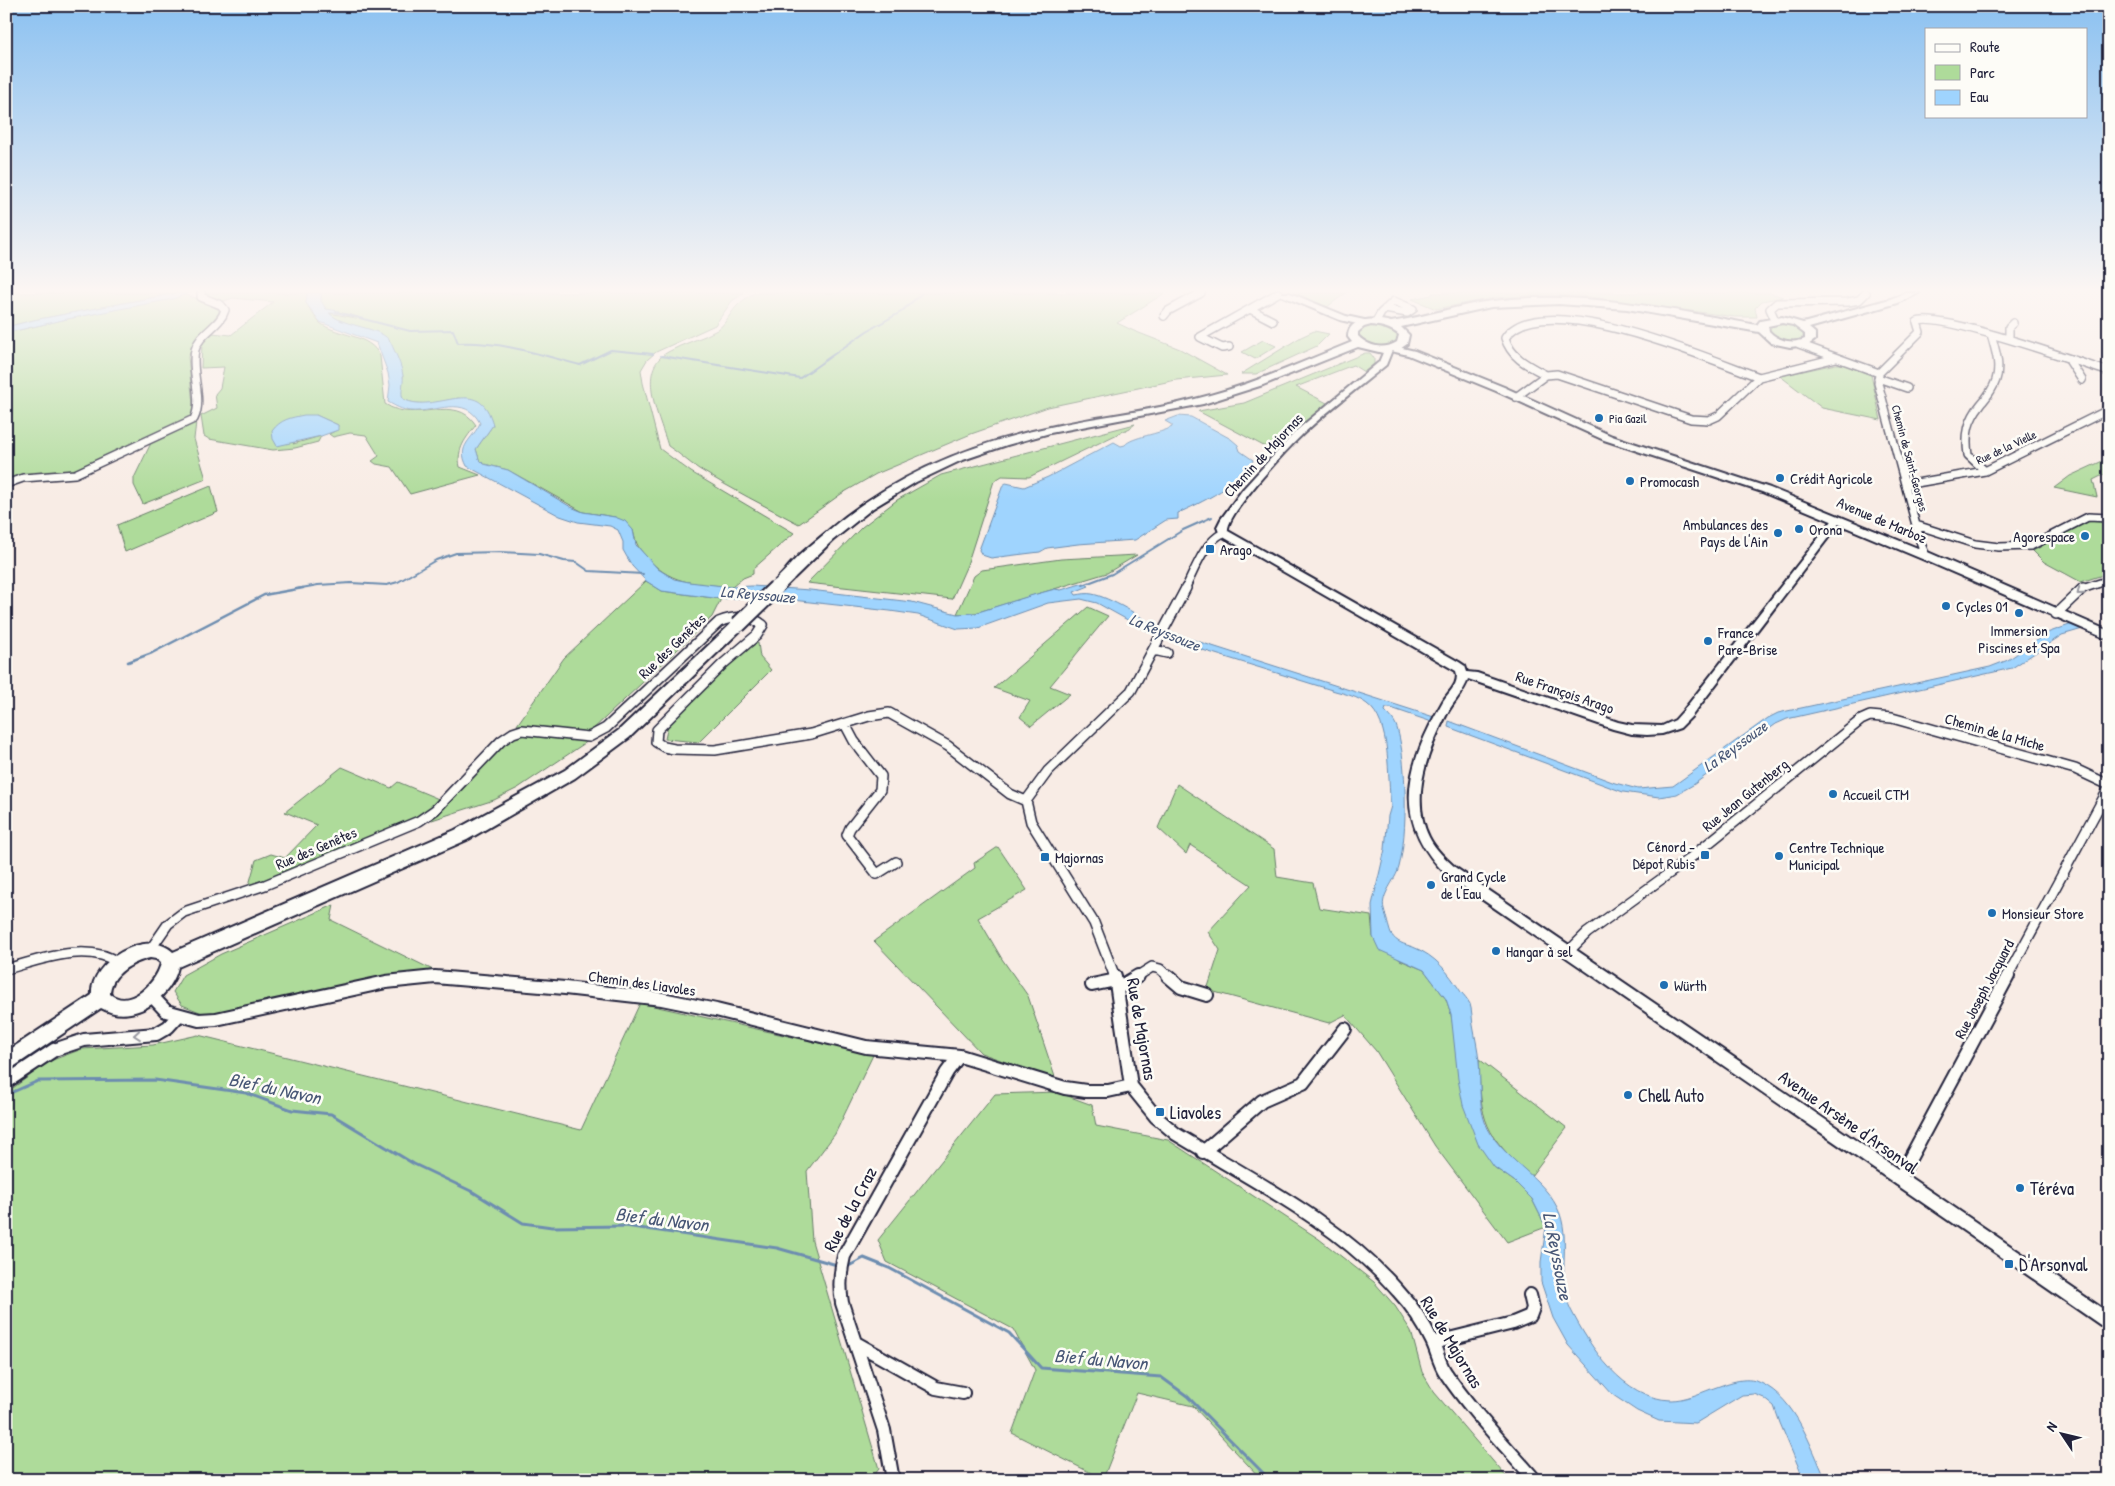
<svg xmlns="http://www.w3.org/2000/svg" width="2115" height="1486" viewBox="0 0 2115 1486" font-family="'Patrick Hand',sans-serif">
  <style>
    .green { fill: #aedb9a; stroke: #687e6a }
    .water { fill: #9fd4fe; stroke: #6d8db0 }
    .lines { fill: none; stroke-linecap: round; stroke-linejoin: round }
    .stream-far2 { stroke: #6d8db0; stroke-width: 2 }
    .stream-far1 { stroke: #6d8db0; stroke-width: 2.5 }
    .stream { stroke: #6d8db0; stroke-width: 3 }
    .minor-far2-casing { stroke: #22223b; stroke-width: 10 }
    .minor-far1-casing { stroke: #22223b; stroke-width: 12 }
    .minor-casing { stroke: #22223b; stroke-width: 16 }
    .tertiary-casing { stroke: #22223b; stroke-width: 4 }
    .secondary-casing { stroke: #22223b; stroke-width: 4 }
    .primary-casing { stroke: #22223b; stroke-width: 4 }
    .minor-far2 { stroke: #fdfcf7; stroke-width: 7 }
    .minor-far1 { stroke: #fdfcf7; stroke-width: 9 }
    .minor { stroke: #fdfcf7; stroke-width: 12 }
    .tertiary { fill: #fdfcf7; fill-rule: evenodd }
    .secondary { fill: #fdfcf7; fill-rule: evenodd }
    .primary { fill: #fdfcf7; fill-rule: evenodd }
    .primary-bridge-far1-casing { stroke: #22223b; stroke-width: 15; stroke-linecap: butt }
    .primary-bridge-casing { stroke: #22223b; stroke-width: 19; stroke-linecap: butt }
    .primary-bridge-far1 { stroke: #fdfcf7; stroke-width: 12 }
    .primary-bridge { stroke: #fdfcf7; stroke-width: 15 }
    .oneway { stroke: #9a9aa2 }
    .poi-dot { fill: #1f6fb2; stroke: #fdfcf7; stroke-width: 2 }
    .labels { text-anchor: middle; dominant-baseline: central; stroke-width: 5; stroke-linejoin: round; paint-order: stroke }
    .far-poi-label { font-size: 12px; fill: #22223b; stroke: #fdfcf7; text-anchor: start }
    .far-street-label { font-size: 12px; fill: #22223b; stroke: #fdfcf7 }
    .street-label { font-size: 15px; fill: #22223b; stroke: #fdfcf7 }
    .poi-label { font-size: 15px; fill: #22223b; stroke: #fdfcf7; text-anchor: start }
    .water-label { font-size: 16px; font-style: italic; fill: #485776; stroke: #fdfcf7 }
    .near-street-label { font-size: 18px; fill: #22223b; stroke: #fdfcf7 }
    .near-poi-label { font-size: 18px; fill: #22223b; stroke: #fdfcf7; text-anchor: start }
    .near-water-label { font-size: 19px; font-style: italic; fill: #485776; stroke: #fdfcf7 }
  </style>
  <rect width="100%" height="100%" fill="#f8ece5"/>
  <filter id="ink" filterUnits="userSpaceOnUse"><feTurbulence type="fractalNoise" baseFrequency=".02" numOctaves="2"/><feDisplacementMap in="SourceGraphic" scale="10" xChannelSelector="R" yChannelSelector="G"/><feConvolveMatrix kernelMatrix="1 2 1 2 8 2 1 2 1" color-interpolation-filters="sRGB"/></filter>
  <g filter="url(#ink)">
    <path class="green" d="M6,293H177L34,320L6,327Z
      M205,293H307L306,303C310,309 315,318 320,323C337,336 370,334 380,356L385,404C416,425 455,392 476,425C466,438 456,449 460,467L480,475L410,494L392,467L376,464L372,461L379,456L366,435L350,433L333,437L329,434L337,430L338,425L316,415L293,444L321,436L318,442L295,448L273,450L209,439L204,436L201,416L217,408L215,394L220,388L224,367L201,368L202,344L212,333L231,335L273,302L233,298L221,302L207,296Z
      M321,293H744L732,301L715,325L656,352L647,360L641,370L643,383L660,449L691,472L794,533L753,569V574L743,578L732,587C698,583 674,586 649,560C639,549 636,545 633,530L615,517L583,512L508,470L484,464L479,459L476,449L493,425L459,398C441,401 420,408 403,399L401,393L403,376L373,331C358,326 341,324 329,313L356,318L358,317L326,309L321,301Z
      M754,293H1165L1117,323L1134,331L1180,349L1227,375L1176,380L1048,407L971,434L876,474L841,494L799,524C765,506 731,489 699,469C688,462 679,453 668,446C660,418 635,370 668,352C683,343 702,339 717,330C727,323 730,312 739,304C743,300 749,296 754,293Z
      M1295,293H1346L1327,307Z
      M1432,293H1770L1783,297L1762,301L1755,308L1757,317H1735L1583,296L1536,295L1494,298L1436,309L1412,299L1432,295Z
      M186,295L205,301L219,310L218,318L200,335L193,344L188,357L193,404L192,413L187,419L71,473L28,475L25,473L10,480L9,467L6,465V333L67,319Z
      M1775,323L1792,325L1803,333V337C1792,344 1775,340 1768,329L1770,325Z
      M1378,325L1396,332L1399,339C1390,352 1365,348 1358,335L1361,328Z
      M1314,331L1329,334L1317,346L1256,374H1241L1301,337Z
      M1263,340L1276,346L1255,359L1242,352Z
      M1365,353H1370L1374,358V364L1364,372L1353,365L1296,387L1327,403L1273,451L1198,411L1244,403Z
      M1836,364H1845L1871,375L1881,420L1822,408L1780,376Z
      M196,422L194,439L206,479L143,504L134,485V478L152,441Z
      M1135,424L1130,428L1029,477L1002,476L994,481L967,565L952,599L807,583L862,527L897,500L941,475Z
      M2109,458V472L2093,480L2097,497L2054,488L2070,476Z
      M211,486L218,512L125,552L117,525Z
      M2088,520H2109V573L2081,582L2044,562L2033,551Z
      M1137,555L1107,573L975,613L957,614L974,576L982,570L1061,559Z
      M646,581L662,591L721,599L712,617L589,733L517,725L564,658Z
      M1088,607L1108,616L1050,686L1070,694L1031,726L1020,717L1030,701L994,688Z
      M758,643L760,657L771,670L699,742L665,739L668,725L745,649Z
      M523,732L588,741L518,788L494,800L432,820L429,818L502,744Z
      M342,767L391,788L398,782L441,800L419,818L251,887L249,885L256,860L271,854L285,858L317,825L285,812Z
      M1177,784L1274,849L1277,877L1313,883L1319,908L1371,916L1373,937L1400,960L1424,970L1446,999L1451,1014L1456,1045L1494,1167L1514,1181L1532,1199L1546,1227L1507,1242L1435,1146L1376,1051L1345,1015L1329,1023L1207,990L1220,950L1208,932L1251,885L1190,845L1186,854L1158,828Z
      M998,847L1027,890L978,918L1002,959L1028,996L1056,1080L981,1053L874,941L975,868L974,863Z
      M334,905L331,920L433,970L364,983L232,1012L205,1014L182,1005L173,992L183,975L221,954Z
      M640,1003L873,1055L835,1134L807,1171L812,1241L879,1469L870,1480H20L6,1470V1093L50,1061L82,1049L153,1045L198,1035L581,1130Z
      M1479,1059L1567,1128L1531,1176C1484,1134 1480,1122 1479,1059Z
      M1057,1092L1092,1105L1096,1126L1168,1140L1319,1239L1374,1282L1395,1306L1411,1331L1422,1372L1434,1392L1509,1480H1262L1193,1406L1137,1393L1103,1479L1012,1433L1035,1370L1013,1329L887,1262L878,1240L995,1094Z"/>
    <path class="water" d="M177,293H189L173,299L67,319L6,333V327L34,320Z
      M307,293H321V301L326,309L339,311L338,313H329C344,328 383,326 391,343C395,352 402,366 403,376C404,385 400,391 403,399C436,416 480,372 493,425L476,449L479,459L484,464L508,470L571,507L583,512L615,517L625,521L633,530L636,545L658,569L674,579L689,582L732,587L752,586L810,590L912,602L957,614L975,613L1033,595L1055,589L1061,590L1084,583L1089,586L1074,592L1076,595C1082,594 1087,593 1092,594C1109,597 1143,617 1156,628L1434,717L1432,722L1391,708H1386L1385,711C1390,716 1395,721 1397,728C1407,761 1408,833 1399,867C1396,880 1380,895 1384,909C1386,916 1389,929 1391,934C1397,943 1404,944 1413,947C1436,956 1448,972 1461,992C1464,995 1468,1000 1470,1004C1472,1010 1472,1019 1473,1025C1475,1037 1478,1049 1479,1061C1481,1081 1478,1103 1485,1122C1500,1160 1546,1176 1560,1214C1571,1245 1556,1280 1571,1310C1590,1347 1623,1399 1671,1400C1684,1400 1698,1394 1711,1389C1726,1384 1745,1375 1761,1383C1796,1399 1811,1447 1826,1480H1804L1780,1423L1774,1406L1764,1398L1754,1394L1742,1395L1696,1423L1659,1421L1637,1411L1613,1395L1568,1345L1553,1318L1541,1282V1262L1546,1227L1532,1199L1514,1181L1494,1167L1478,1144L1463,1105L1458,1079L1451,1014L1446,999L1424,970L1379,950L1373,937L1372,905L1385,849L1388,816L1391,806C1387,778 1392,722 1367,704C1358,697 1346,694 1335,691L1167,639L1151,633L1097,603L1081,599L1048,603L978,628L958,629L918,615L890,611L783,599L753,597L721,599L662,591L646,581L632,566L623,550V542L618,530L610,526L578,522L560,516L467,466C456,445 473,440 480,423C465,394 436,413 411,411C402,410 395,406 388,402L390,385L388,373L377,343L320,322L306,303Z
      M304,415H316L338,425V430L321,436L277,446L273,439L272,431C281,419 290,418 304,415Z
      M1178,416L1191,417L1231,439L1238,445L1240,451L1253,460C1248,480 1197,505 1178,513V519L1166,520L1135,540L1078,544L1047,548L1040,552L991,558L982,555L979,550L1003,485L1006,483L1024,487L1048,477L1114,442L1121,446L1125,445C1131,437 1160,434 1172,427V425L1165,421Z
      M2075,623L2086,628L2062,635L2012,668L1787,719L1776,724L1693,785L1677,794L1659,797L1623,792L1448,727L1449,721L1615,783L1638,789L1673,786L1768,718L1778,713L1990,667L2008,660L2047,633Z"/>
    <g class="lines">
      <path class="stream-far2" d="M336,312L410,331L453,330L458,343C500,341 539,354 580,365L611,350L653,354
        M661,356L800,378L867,331L901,312L922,293
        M1083,585L1112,574L1183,530L1212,517
        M296,589L318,585L351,583L387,585L398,582L436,560L456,553L500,552L539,554L564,561L576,562L589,571L643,574"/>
      <path class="stream-far1" d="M128,662L152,653L264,595L303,588"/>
      <path class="stream" d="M6,1095L38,1081L155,1080L246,1093L292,1110L331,1114L414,1164L473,1192L523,1223L552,1227L625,1226L777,1248L837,1265
        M845,1268L864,1258L889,1268L1009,1333L1041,1368L1161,1377L1187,1396L1270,1480"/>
      <defs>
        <path id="minor-far2" d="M1250,309L1273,321
          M1164,316L1168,311L1201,293
          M1775,320L1770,309L1777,303L1848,302L1859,300L1866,293
          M1376,322L1381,313L1394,301L1413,309L1407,313L1385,309
          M2009,338V327L2013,323
          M1799,344L1879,373
          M1229,347L1222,348L1200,337L1278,293
          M2069,360L2082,380
          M1546,375C1529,366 1511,358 1505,338C1539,285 1712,360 1759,377
          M1878,378L1907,388
          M1516,397L1546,375L1557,374L1691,419L1709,420L1718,416L1759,377L1836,358
          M1985,471L1968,455C1965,434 1968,420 1981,404C1987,397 1993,389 1996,380C2001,365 1995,349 1991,334
          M6,484L23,478L75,474L194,419C204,399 190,372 195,350C199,333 220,327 225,310L221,305L201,297V293
          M1905,485L1985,471L2104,412L2109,407
          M1916,525L1975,544L1999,547L2031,546L2088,517L2109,518
          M1926,556L1921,544L1878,383L1879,373L1920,332L1917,322C1935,311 2082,363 2109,372
          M1185,589C1195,570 1203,543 1223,533
          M2082,589L2109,580"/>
        <path id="minor-far1" d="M2056,614L2083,588
          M1154,650L1167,653
          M845,724L854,741L881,776L880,790L850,828L847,835L877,874L896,862
          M150,950L168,924L184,912L265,885L419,821L435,810L501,741L513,733L522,730L589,737L606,728L719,622C733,616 751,615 763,625L757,635L723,664L657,730L656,742L664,747L674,749L715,750L811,734L869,716L889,713L948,746L1010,794L1026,801
          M1568,952L1587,933L1689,859L1861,720L1870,716L1892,718L2075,769L2109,785
          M6,969C40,960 87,941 119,963
          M434,977H436
          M1115,977L1094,923L1031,822L1026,801L1048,771L1131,691L1186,588
          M1136,977L1152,967L1160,969L1169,977
          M2007,977L2109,788"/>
        <path id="minor" d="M1115,976L1131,1086L1156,1117L1176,1134C1253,1181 1338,1222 1398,1291C1412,1306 1423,1322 1432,1341C1437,1351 1439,1363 1445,1372C1471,1411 1505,1445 1535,1480
          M1168,976L1181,987L1207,995
          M1092,985L1116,980
          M1118,988L1138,976
          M151,995L166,1011L199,1020L216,1019L386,982L435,977L565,988L662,999L716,1010L866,1047L960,1056L1065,1088L1086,1091H1108L1131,1086
          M6,1082L54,1050L84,1040L156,1034L168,1027L179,1015
          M1203,1152L1262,1101L1303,1083L1345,1029
          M1899,1179L2008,976
          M856,1343L936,1388L963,1393
          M1433,1343L1513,1323L1530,1316L1533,1308L1530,1295
          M893,1480L884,1430L842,1303C839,1286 840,1272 844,1256L947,1072L959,1056"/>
        <path id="tertiary" d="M1385,348L1392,350L1386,365C1359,387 1330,409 1304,433C1289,447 1225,515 1228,531L1459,662L1465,666L1467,672L1477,673L1618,722L1632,725L1662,726L1675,720L1683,711L1835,517H1841V521L1691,717L1680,728L1662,734L1647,735L1632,734L1613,729L1468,679C1464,692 1454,701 1448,712C1429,748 1409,796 1429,837C1435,849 1446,859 1456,868L2109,1313V1331L1448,876C1389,820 1407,764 1443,701C1449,691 1460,684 1456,671L1225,538L1220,535L1217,527L1221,519L1243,489L1297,430L1379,362Z"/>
        <path id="secondary" d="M1279,293H1290L1346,316L1369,321L1371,323L1366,326L1340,320L1280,295Z
          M1394,346L1415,351L1504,387L1612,436L1770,488L1930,553L2109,631V640L1922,559L1762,492L1604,440L1496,391L1408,355L1391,351L1389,349Z"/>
        <path id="primary" d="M1906,293H1919L1898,303L1809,328L1815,333V340L1808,345L1790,347L1771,343L1759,332L1627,309L1559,304L1491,307L1401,327L1409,335L1407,344L1400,349L1383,353L1358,347L1263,385L1203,404L1050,433L1007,445L960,461L916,482L873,508L832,541L794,578H784L782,575C793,558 814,543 829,530C892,476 969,444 1050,427C1098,416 1147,412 1195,399C1249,386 1300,363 1352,342L1348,337C1348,316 1377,318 1391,322C1425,317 1458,305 1492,301C1581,290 1670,309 1757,325L1760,321L1782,317L1803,323L1890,299ZM1782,323L1793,325L1805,334V339C1793,344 1778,341 1769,331L1768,326ZM1371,325C1382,326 1391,328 1399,335L1397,342C1384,350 1369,347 1358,336V332L1364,327Z
          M738,620L743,622L745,625L743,628L629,738L575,778L467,840L178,967C171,999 132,1026 101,1008L6,1072V1052L92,995C89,962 148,927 173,952L455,830L565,770L619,730L733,622ZM150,958L156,959L161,963C157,982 130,1010 110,994C110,974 133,962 150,958Z"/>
      </defs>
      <use href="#minor-far2" class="minor-far2-casing"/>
      <use href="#minor-far1" class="minor-far1-casing"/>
      <use href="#minor" class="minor-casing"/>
      <use href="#tertiary" class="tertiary-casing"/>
      <use href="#secondary" class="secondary-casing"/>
      <use href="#primary" class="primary-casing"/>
      <use href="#minor-far2" class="minor-far2"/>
      <use href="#minor-far1" class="minor-far1"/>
      <use href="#minor" class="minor"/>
      <use href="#tertiary" class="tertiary"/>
      <use href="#secondary" class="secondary"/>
      <use href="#primary" class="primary"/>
      <defs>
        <path id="primary-bridge-far1" d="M775,589L789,575"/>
        <path id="primary-bridge" d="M738,625L776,588"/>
      </defs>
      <use href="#primary-bridge-far1" class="primary-bridge-far1-casing"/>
      <use href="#primary-bridge" class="primary-bridge-casing"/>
      <use href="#primary-bridge-far1" class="primary-bridge-far1"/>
      <use href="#primary-bridge" class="primary-bridge"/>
    </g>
    <defs><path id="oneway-chevron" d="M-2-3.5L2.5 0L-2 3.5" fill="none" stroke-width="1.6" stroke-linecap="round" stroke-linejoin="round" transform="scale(1.25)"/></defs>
    <g class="oneway">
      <use href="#oneway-chevron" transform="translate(2080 592) rotate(141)"/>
      <use href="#oneway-chevron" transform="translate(137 1035) rotate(175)"/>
    </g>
  </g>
  <linearGradient id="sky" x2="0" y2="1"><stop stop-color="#8bc1f1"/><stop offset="0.58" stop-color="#fcf6f3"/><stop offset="1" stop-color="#fcf6f3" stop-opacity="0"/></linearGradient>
  <rect width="2115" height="501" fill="url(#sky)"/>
  <g class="poi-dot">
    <circle cx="1599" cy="418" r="5"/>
    <circle cx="1780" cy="478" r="5"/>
    <circle cx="1630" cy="481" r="5"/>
    <circle cx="1799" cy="529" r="5"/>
    <circle cx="1778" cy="533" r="5"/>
    <circle cx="2085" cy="536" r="5"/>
    <rect x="1205" y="544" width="10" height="10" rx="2.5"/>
    <circle cx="1946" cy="606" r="5"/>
    <circle cx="2019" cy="613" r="5"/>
    <circle cx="1708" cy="641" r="5"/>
    <circle cx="1833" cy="794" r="5"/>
    <rect x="1700" y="850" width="10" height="10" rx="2.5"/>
    <circle cx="1779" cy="856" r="5"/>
    <rect x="1040" y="852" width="10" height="10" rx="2.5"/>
    <circle cx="1431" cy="885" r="5"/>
    <circle cx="1992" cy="913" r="5"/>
    <circle cx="1496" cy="951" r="5"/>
    <circle cx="1664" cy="985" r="5"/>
    <circle cx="1628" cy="1095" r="5"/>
    <rect x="1155" y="1107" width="10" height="10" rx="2.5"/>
    <circle cx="2020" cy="1188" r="5"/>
    <rect x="2004" y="1259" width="10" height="10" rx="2.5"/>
  </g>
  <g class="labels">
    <g class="far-poi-label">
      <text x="1609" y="418">Pia Gazil</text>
    </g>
    <g class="far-street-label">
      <text transform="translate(2006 447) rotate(-25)">Rue de la Vielle</text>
      <text transform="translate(1910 458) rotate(75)">Chemin de Saint-Georges</text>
    </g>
    <g class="street-label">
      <text transform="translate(1263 455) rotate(-47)">Chemin de Majornas</text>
      <text transform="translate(1882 520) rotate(23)">Avenue de Marboz</text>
      <text transform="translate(672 646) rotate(-44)">Rue des Genêtes</text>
      <text transform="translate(1565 692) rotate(19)">Rue François Arago</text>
      <text transform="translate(1995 732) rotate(16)">Chemin de la Miche</text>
      <text transform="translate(1745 795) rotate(-39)">Rue Jean Gutenberg</text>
      <text transform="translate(316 848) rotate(-23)">Rue des Genêtes</text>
      <text transform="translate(642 983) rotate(8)">Chemin des Liavoles</text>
      <text transform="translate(1984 989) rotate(-62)">Rue Joseph Jacquard</text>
    </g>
    <g class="poi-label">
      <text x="1790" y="478">Crédit Agricole</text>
      <text x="1640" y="481">Promocash</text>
      <text x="1768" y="524" text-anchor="end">Ambulances des<tspan x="1768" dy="17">Pays de l'Ain</tspan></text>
      <text x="1809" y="529">Orona</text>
      <text x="2075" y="536" text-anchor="end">Agorespace</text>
      <text x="1220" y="549">Arago</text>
      <text x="1956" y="606">Cycles 01</text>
      <text x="2019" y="630" text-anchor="middle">Immersion<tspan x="2019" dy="17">Piscines et Spa</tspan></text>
      <text x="1718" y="632">France<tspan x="1718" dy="17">Pare-Brise</tspan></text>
      <text x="1843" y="794">Accueil CTM</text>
      <text x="1695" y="846" text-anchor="end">Cénord -<tspan x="1695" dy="17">Dépot Rubis</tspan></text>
      <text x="1789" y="847">Centre Technique<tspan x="1789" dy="17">Municipal</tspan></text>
      <text x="1055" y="857">Majornas</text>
      <text x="1441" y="876">Grand Cycle<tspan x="1441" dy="17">de l'Eau</tspan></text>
      <text x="2002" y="913">Monsieur Store</text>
      <text x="1506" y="951">Hangar à sel</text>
      <text x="1674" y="985">Würth</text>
    </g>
    <g class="water-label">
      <text transform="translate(758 594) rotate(5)">La Reyssouze</text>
      <text transform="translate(1165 632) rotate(22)">La Reyssouze</text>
      <text transform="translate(1735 746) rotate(-36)">La Reyssouze</text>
    </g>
    <g class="near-street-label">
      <text transform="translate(1142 1029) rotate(80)">Rue de Majornas</text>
      <text transform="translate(1849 1122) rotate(35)">Avenue Arsène d'Arsonval</text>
      <text transform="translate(850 1209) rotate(-62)">Rue de la Craz</text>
      <text transform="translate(1452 1342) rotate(59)">Rue de Majornas</text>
    </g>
    <g class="near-poi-label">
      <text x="1638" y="1095">Chell Auto</text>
      <text x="1170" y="1112">Liavoles</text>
      <text x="2030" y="1188">Téréva</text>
      <text x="2019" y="1264">D'Arsonval</text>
    </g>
    <g class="near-water-label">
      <text transform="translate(275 1088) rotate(12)">Bief du Navon</text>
      <text transform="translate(662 1219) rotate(7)">Bief du Navon</text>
      <text transform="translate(1558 1256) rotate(79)">La Reyssouze</text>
      <text transform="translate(1101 1359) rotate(5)">Bief du Navon</text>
    </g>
  </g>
  <rect width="2115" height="1486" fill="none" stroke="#fdfcf7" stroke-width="25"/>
  <rect x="12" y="12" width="2090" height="1461" fill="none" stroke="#22223b" stroke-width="2" filter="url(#ink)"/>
  <rect x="1925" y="28" width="162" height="90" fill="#fdfcf7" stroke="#a5a5ac"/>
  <rect x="1935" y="44" width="25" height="8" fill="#fdfcf7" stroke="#a5a5ac"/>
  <text x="1970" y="52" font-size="15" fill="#22223b">Route</text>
  <rect x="1935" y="65" width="25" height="15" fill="#aedb9a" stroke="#a5a5ac"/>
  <text x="1970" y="78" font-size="15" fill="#22223b">Parc</text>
  <rect x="1935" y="90" width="25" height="15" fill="#9fd4fe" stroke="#a5a5ac"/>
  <text x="1970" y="102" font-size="15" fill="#22223b">Eau</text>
  <g transform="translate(2062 1434) rotate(305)" stroke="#fdfcf7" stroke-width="4" paint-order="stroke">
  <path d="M0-4L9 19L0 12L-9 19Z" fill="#22223b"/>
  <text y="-8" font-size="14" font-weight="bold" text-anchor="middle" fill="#22223b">N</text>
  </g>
</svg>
